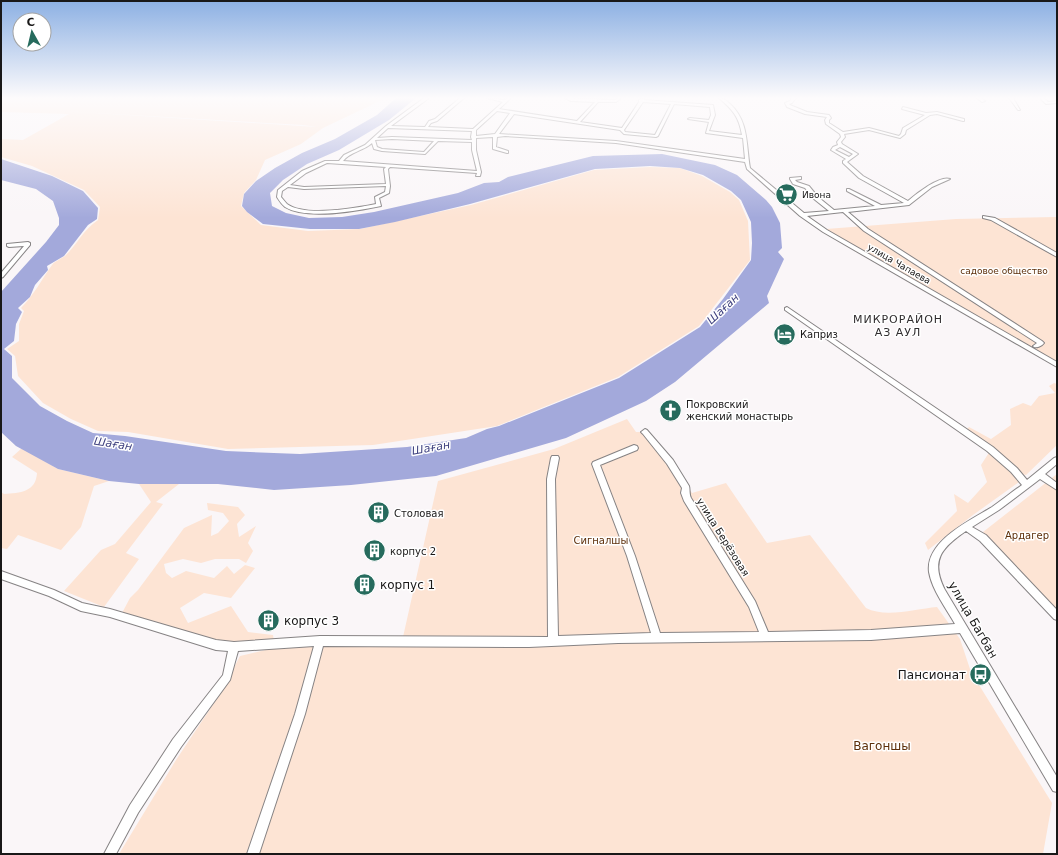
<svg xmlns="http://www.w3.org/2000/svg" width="1058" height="855" viewBox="0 0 1058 855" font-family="'DejaVu Sans',sans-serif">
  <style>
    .green { fill: #fde4d4; fill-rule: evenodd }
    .water { fill: #a3a9db }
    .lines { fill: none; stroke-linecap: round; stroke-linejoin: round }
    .minor-casing { stroke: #868384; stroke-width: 2 }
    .minor { fill: #fff; fill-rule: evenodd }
    .labels { text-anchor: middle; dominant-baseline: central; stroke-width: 3; stroke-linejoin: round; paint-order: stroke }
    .far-poi-label { font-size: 9px; fill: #191818; stroke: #fff; text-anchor: start }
    .far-street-label { font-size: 9px; fill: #191818; stroke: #fff }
    .far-park-label { font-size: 9px; fill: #5d2f0a; stroke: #fff }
    .poi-label { font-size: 10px; fill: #191818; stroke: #fff; text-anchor: start }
    .park-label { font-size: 10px; fill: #5d2f0a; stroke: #fff }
    .street-label { font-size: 10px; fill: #191818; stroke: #fff }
    .water-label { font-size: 11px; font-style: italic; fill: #3f417f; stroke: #fff }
    .neighbourhood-label { font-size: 11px; letter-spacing: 1px; fill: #302d2f; stroke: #fff }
    .near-poi-label { font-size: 12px; fill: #191818; stroke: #fff; text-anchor: start }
    .near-street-label { font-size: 12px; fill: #191818; stroke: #fff }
    .near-park-label { font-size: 12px; fill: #5d2f0a; stroke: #fff }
  </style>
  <rect width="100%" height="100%" fill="#faf6f8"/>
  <path class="green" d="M1,98H386L323,128L301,144L265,160L256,180L244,193L241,206L261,225L308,231L360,229L471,205L594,170L650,167L680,168L702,176L730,192L739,200L748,221L750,260L699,326L618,377L497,426L373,445L228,449L128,432L98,431L71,419L43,403L18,376L15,356L7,349L19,341V324L24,311L21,308C34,295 42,279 52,265C55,261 61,259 65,256C77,245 82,231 98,220L100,207L84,190L32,166L1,157V139L23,140L69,114L1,112ZM62,111L303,125L317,127Z
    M1057,217V363L826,229L956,219Z
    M1054,383L1057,384V445L1026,475L1011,472L1019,482L973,515L928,550L925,543L957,511L954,494L968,503L987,482L981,465L992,448L965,431L969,427L991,439L1011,425L1010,409L1023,403L1031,406L1039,396L1055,393L1049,386Z
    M627,419L636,432H649L672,461L692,493L726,483L767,543L810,535L866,608C885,618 916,609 937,607L960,639L971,672L1052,803L1043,854H119L176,760L220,694L240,656L278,647L403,637L438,481L554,449Z
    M22,448L58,469L109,481L94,486L81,527L61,550L18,535L7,549L1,548V492L4,494C20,493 36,492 37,473L12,457Z
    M1057,474V613L983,532Z
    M139,484H179L156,502L163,504L126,553L139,559L104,607L64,591L101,550L115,544L151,502Z
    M207,503L238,507L245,515L237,524L239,537L256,526L248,543L253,551L246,563L239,559H215L201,563L183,559L164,564L166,573L172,578L186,571L214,578L227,566L234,574L245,565L255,568L231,598L204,593L180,608L188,623L231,606L248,632L273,635L274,641L216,642L122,613L130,598L138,590L184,528L212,515L211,536L218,533L229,521L223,513L208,510Z"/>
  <path class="water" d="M396,98H416L389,120L339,150L307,164L283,180L270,193L272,206L286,213L309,218L342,217L374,212L458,193L484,183L499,182L508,177L593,156L662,154L715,165L737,175L766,200L772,207L780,223L782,248L778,252L784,259L767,296L769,303L675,382L646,401L566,438L436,476L351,485L274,490L218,484H139L109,481L58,469L16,446L1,432V292L46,242L59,225V218L53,201L36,189L1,180V159L52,176L83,191L98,208L97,219L88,225L64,256L47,266L48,270L35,285L30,297L18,308L22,312L16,324L14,341L4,349L12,356V378L40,406L67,421L93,433L125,436L226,451L300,454L407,447L466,438L487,429L499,426L619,378L700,327L723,299L751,260L752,243L751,222L741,200L731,191L703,175L680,168L650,166L595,169L470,204L395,222L359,229H310L263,224L247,212L242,206L244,194L256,181L275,168L302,153L335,139L377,115Z"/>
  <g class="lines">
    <defs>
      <path id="minor" d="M424,98H429L391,126L425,127L429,121L435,119L460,98H464L437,121L431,123L428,127L473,129L503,102L487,98L505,100L507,98H511L499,109L577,121L595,102L571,101L565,98L615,100L617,98H621L616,102H598L580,122L622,128L639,102V100L644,98V100L713,105L715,115L709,131L742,135C739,117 733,110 719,98C724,98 727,101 730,104C749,121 746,145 750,168L804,213L829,211L814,199L805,188L793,184L790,179V178L801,177V179L795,180L797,182L809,186L818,197L834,210L875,206L847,191V189H849L881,205L904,203L859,178L843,163V161L846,159L831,150L833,147L838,145L837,142L841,137L840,134L826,124L825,120L827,117L805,114L787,107L785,103L790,101L792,98H796L792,103L789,104L790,105L807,112L829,115L831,118L829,120V123L843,132L869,128L899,136L901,134L903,128L925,115L902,109L903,107L926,113L937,112L964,119V121H963L937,114L930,115L906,130L905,134L900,138L869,130L844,134L845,137L841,142L842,144L858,154L847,162L863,176L908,201C916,194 940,175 950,179L932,187L909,205L848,212L868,229L1042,341L1044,343C1042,346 1037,348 1034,347L1033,346L1037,343L864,231L843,212L807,216L827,230L1057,362V367L823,232L800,216L747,169L745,162L616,143L505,136L497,137L496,147L508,151V153H507L493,149V137L476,138V150L481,172L480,176H476L477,173L390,167L388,169L390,186L389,193L379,198L381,206C357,211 306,220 285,207C281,204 279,200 277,197L278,190L302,171L325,161H339L344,155L365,145L386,126ZM643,102L671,104L655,135L625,132L624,130ZM674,104L710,107L711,115L709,120L690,118L688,119L709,122L706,133L743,138L745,159L616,141L499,134L514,114L620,130L624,134L656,137L658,136ZM497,111L510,113L495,134L476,136V130ZM388,128L472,131L471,137L472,140L392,137L377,138ZM392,139L434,141L424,152L382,149L377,147L375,140ZM438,141L472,142V150L477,171L343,161C350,152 363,151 372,143L374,149L382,151L425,154ZM840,147L853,154L849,157L835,150ZM327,163L386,167L384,169L386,184L304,187L290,185L306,173ZM386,186L385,192L375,197L376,204C356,208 305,217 287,204C285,202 283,199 281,197L282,191L288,187L304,189Z
        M977,98H982L985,101L982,102Z
        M1009,98H1013L1020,110H1018Z
        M1040,98H1044L1048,102L1057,101V103L1046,104Z
        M983,216L995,218L1057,253V257L991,220L983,218Z
        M28,242L30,243V245L3,277L1,278V273L24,246L9,247L7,246V244Z
        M787,307L993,447L1017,468L1027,480L1054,458L1057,457V464L1045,474L1057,483V490L1040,479L999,510L972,527L986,535L1057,610V620L1054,619L980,541L966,531C941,548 930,561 945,590L1057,777V792L1053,791L960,633L871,640L618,643L529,647L323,646L305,714L259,854H247L295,714L314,646L238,651L230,680L181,747L138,813L116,854H104L130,805L173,739L223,675L228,651L216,650L110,617L81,611L49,596L1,579V571L54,590L82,603L110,609L216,640L234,642L320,636L548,637L547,479L551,458L552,456H558L559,458L555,479L558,636L651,633L627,556L592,464L593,462L634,445L637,446L638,448L637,450L600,465L635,556L660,633L759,632L749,607L684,501L681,493L682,488L667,464L643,434L641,432L645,429L647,430L673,460L689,486C690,489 689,494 691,498L755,601L768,632L871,630L955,624C946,608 932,590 929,572C925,541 971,520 992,507C1002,500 1012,492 1022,485L1011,472L987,451L785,310V308Z"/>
    </defs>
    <use href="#minor" class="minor-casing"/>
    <use href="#minor" class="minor"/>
  </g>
  <linearGradient id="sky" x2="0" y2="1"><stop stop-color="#8cb0e3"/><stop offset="0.45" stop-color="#fdfbfc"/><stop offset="1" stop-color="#fdfbfc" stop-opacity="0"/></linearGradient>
  <rect width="1058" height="218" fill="url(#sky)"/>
  <defs>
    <symbol id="supermarket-disc" viewBox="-11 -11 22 22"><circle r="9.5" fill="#266b5d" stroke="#fff"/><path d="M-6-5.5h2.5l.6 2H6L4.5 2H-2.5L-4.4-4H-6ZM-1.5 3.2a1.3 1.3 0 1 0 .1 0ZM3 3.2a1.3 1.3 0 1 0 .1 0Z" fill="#fff"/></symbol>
    <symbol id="hotel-disc" viewBox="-11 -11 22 22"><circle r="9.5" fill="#266b5d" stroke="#fff"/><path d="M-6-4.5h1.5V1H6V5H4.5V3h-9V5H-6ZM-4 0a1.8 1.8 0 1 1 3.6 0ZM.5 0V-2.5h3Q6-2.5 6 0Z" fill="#fff"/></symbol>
    <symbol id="church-disc" viewBox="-11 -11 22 22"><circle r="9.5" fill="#266b5d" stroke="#fff"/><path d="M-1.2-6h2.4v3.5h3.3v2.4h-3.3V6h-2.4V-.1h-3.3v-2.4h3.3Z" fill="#fff"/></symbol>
    <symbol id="building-disc" viewBox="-11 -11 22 22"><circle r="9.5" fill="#266b5d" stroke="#fff"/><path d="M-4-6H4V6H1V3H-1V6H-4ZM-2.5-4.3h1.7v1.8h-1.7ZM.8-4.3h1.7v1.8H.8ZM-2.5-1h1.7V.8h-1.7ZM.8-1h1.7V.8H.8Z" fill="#fff"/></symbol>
    <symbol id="bus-disc" viewBox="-11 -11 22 22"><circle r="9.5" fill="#266b5d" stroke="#fff"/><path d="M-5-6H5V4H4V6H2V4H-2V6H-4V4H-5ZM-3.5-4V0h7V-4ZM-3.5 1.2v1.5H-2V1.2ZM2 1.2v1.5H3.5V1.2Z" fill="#fff"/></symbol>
  </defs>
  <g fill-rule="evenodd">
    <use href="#supermarket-disc" x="774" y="182" width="25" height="25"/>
    <use href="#hotel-disc" x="772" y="322" width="25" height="25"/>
    <use href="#church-disc" x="658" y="398" width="25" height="25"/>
    <use href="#building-disc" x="366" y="500" width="25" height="25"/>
    <use href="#building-disc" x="362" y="538" width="25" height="25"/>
    <use href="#building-disc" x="352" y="572" width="25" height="25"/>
    <use href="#building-disc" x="256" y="608" width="25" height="25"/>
    <use href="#bus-disc" x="968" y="662" width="25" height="25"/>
  </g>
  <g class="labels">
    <g class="far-poi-label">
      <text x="802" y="195">Ивона</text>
    </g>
    <g class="far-street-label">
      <text transform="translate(899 264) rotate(30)">улица Чапаева</text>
    </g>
    <g class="far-park-label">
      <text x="1004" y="271">садовое общество</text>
    </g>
    <g class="poi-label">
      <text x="800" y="334">Каприз</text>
      <text x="686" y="404">Покровский<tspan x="686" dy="12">женский монастырь</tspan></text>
      <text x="394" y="513">Столовая</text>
      <text x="390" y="551">корпус 2</text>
    </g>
    <g class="park-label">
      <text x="1027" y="535">Ардагер</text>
      <text x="601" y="540">Сигналшы</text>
    </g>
    <g class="street-label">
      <text transform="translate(723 537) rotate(58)">улица Берёзовая</text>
    </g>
    <g class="water-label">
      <text transform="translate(723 309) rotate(-43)">Шаған</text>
      <text transform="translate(113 444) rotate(9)">Шаған</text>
      <text transform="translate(431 448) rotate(-10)">Шаған</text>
    </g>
    <g class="neighbourhood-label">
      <text x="898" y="319">МИКРОРАЙОН<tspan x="898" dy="13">АЗ АУЛ</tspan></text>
    </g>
    <g class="near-poi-label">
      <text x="380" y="585">корпус 1</text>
      <text x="284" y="621">корпус 3</text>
      <text x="966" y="675" text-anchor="end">Пансионат</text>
    </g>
    <g class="near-street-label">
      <text transform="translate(973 620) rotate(60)">улица Багбан</text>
    </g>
    <g class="near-park-label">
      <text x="882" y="746">Вагоншы</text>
    </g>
  </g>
  <rect width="1058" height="855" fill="none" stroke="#191818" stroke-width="4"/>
  <g transform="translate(32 32) rotate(352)"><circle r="19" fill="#ffffff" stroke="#a3a3a3"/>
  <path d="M0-3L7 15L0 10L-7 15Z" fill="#266b5d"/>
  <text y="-6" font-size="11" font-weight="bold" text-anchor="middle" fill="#191818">С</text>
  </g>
</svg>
